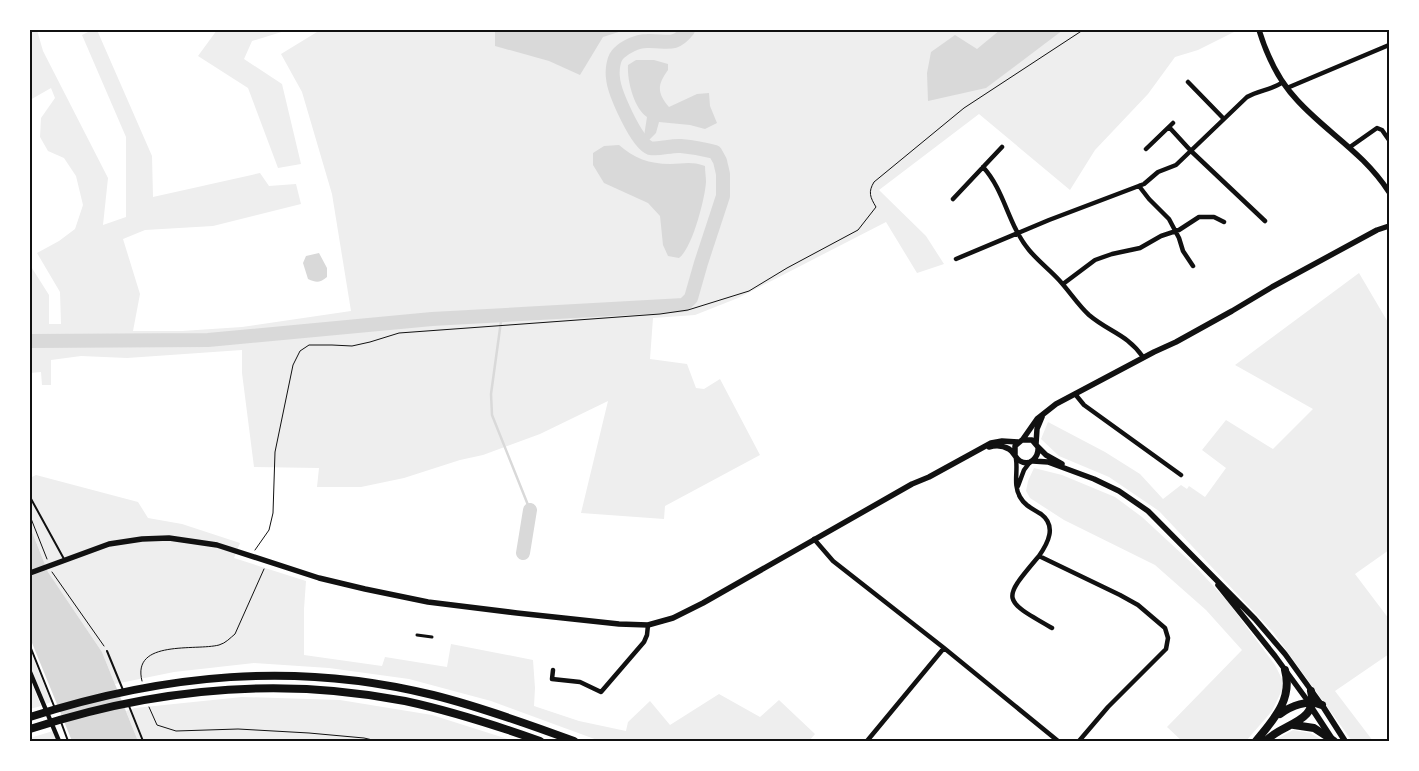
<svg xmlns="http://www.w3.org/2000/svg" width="1419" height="771" viewBox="0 0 1419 771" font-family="Manrope,sans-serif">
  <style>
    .green { fill: #eee }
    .water { fill: #d9d9d9 }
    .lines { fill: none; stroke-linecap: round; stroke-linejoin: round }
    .stream { stroke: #d9d9d9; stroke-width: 2.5 }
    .river { stroke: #d9d9d9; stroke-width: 14 }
    .path { stroke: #111; stroke-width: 1 }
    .service { stroke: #111; stroke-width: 2 }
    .pedestrian { stroke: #111; stroke-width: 3 }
    .minor { stroke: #111; stroke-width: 4.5 }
    .tertiary { stroke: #111; stroke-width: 5.5 }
    .secondary { stroke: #111; stroke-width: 6 }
    .motorway { stroke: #111; stroke-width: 8 }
    .neatline { fill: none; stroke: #111; stroke-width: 2 }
  </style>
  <rect width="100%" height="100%" fill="#fff"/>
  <path class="green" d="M30,30H37L43,51L108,178L103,225L126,217V137L82,35L92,30H97L152,156L153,197L260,173L269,186L296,184L301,204L213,226L145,230L123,239L140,294L133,331H182L242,327L351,311L332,194L302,92L281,54L317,32L316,30H1238L1198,50L1175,57L1148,94L1095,150L1070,190L979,114L879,190L926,236L944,264L917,273L886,222L738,298L695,315L653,318L650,359L687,364L696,388L704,389L720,379L760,455L665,506L664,519L581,513L608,401L540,434L483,455L460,460L404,478L361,487H317L319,468L254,467L242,373V350L127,358L81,356L51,360V385H42L41,372L30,373V265L49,295V324H61L60,292L37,253L59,241L75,229L83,205L76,176L64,158L48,151L40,137L41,118L55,98L51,88L30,100Z
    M217,30H288L252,41L244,59L282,84L301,164L278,168L248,88L198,56Z
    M1359,273L1389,324V550L1355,574L1389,619V654L1335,691L1373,741H1352L1273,632L1159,511L1109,477L1059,456L1041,439L1048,422L1105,452L1140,474L1163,499L1181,485L1187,489L1189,486L1205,497L1226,468L1202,450L1226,420L1273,449L1313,409L1235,365Z
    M1034,468L1062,475L1115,497L1142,517L1195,566L1228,602L1275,665L1282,679V690L1272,711L1246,741H1182L1167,727L1242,650L1206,610L1155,565L1064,520L1030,498L1026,491L1028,481Z
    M36,475L138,502L148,518L182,524L240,543L234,558L306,581L304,609V655L382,666L385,657L447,667L451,644L533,660L535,688L534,706L579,721L626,731L628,722L650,701L670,725L719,694L760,717L779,700L815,734L809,741H600L491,701L409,679L329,668L254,663L174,672L115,684L102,652L48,572L30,527V478Z
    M30,650L51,702L46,704L30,666Z
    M30,678L41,706L30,709Z
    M242,697L340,700L432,715L514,741H138L126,711L135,708Z
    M1293,730L1310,733L1324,741H1274Z
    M53,731L57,741H30V738Z"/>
  <path class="water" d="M495,30H625L603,37L580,75L549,61L495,46Z
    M1000,30H1063L986,88L928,101L927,73L931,52L955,35L977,49Z
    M636,60H654L668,64V70C657,85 657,93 669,107L697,94L709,93L710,106L717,123L705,129L690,125L659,122L656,133L649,140L644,136L647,117C634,108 627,81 628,65Z
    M619,145C634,158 649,164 670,164C684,164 690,161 705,166C705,172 706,177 706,182C705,199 692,249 679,258L668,256L663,245L660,216L648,203L604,183L593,165V153L604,146Z
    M319,253L327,268V277C319,283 317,283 308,279L303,263L306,256Z
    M30,527L48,572L102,652L138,741H72L30,638Z"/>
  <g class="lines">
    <path class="stream" d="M502,314L491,394L492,415L530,510"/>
    <path class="river" d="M30,341L208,340L432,319L684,305L691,298L701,263L723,196V174L720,161L715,152C704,149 692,147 681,146C671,145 659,150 650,148C637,144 614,92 613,78C612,71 613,58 619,53C625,47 637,41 647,41C666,40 674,48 688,30
      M523,553L530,510"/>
    <path class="path" d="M30,516L47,559
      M255,550L269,530L273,513L275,452L293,365L300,351L309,345H332L352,346L370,342L399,333L660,314L688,310L749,291L787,268L858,230L876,207C870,197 868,192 874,182L964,108L1083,30
      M52,572L104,646
      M142,681C131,639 196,651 219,645C226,643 230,638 235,634L264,569
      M149,707L157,725L176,731L238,729L309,733L364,738L377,741"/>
    <path class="service" d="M30,497L64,559
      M30,646L54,706
      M107,651L123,690
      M129,706L143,741
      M61,722L68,741"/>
    <path class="pedestrian" d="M417,635L432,637"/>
    <path class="minor" d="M1188,82L1224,119
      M1287,88L1389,45
      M1169,127L1191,151L1265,221
      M1350,147L1377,128L1382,130L1389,140
      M1146,149L1173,123
      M983,167C1005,191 1008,225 1029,250C1038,261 1050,270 1059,280C1070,292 1078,305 1089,315C1109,332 1127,334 1143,357
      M1139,186L1149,199L1169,219L1179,238L1183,251L1193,266
      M953,199L1002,147
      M956,259L1049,220L1144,184L1158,172L1176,165L1247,97C1259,90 1272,90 1283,82
      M1063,284L1095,260L1112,254L1140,248L1161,236L1179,230L1199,217H1214L1224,222
      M1075,394L1084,405L1181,475
      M1016,459C1018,472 1013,485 1020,497C1025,506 1033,509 1041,514C1057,526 1048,543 1039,556L1120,595L1138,605L1165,628L1168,638L1166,649L1108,707L1079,741
      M1018,486L1024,470L1030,462
      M814,539L833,561L944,648L1058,741
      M1039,556C1002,600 1001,599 1052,628
      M553,670L552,679L580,682L601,692L644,642L647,635L648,625
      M30,672L59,741
      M867,741L944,648"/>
    <path class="tertiary" d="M1259,30C1267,56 1278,80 1297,100C1327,133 1363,152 1389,192
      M1023,439L1037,419L1056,404L1154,352L1176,342L1232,311L1272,287L1377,230L1389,226
      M1036,444L1037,429L1042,417
      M989,447C996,445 1002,445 1009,449C1014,452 1015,458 1020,461C1030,467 1039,457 1038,447L1032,440H1022L1015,446V455
      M1038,447L1046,455L1062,464
      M1033,461L1048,462L1094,479L1119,491L1148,511L1255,619L1285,654L1321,704
      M30,573L109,544L142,539L169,538L217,545L319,578L365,589L428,602L517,613L619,624L648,625L673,618L703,603L912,484L929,477L991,443L1002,441L1018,442
      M1218,585L1275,656L1310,704"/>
    <path class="secondary" d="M1322,705L1345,741
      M1311,707L1332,739"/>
    <path class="motorway" d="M1280,714C1291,706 1308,699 1322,705
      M30,717C164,674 296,661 433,695C481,707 528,724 574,741
      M1294,725L1314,728L1334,741
      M30,729C152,689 278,676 405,701C451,711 495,725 540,741
      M1256,741C1273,720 1293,700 1285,670
      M1266,741C1282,723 1319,723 1311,691"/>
  </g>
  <rect width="1419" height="771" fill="none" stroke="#ffffff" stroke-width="62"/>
  <rect x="31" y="31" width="1357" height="709" class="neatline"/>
</svg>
